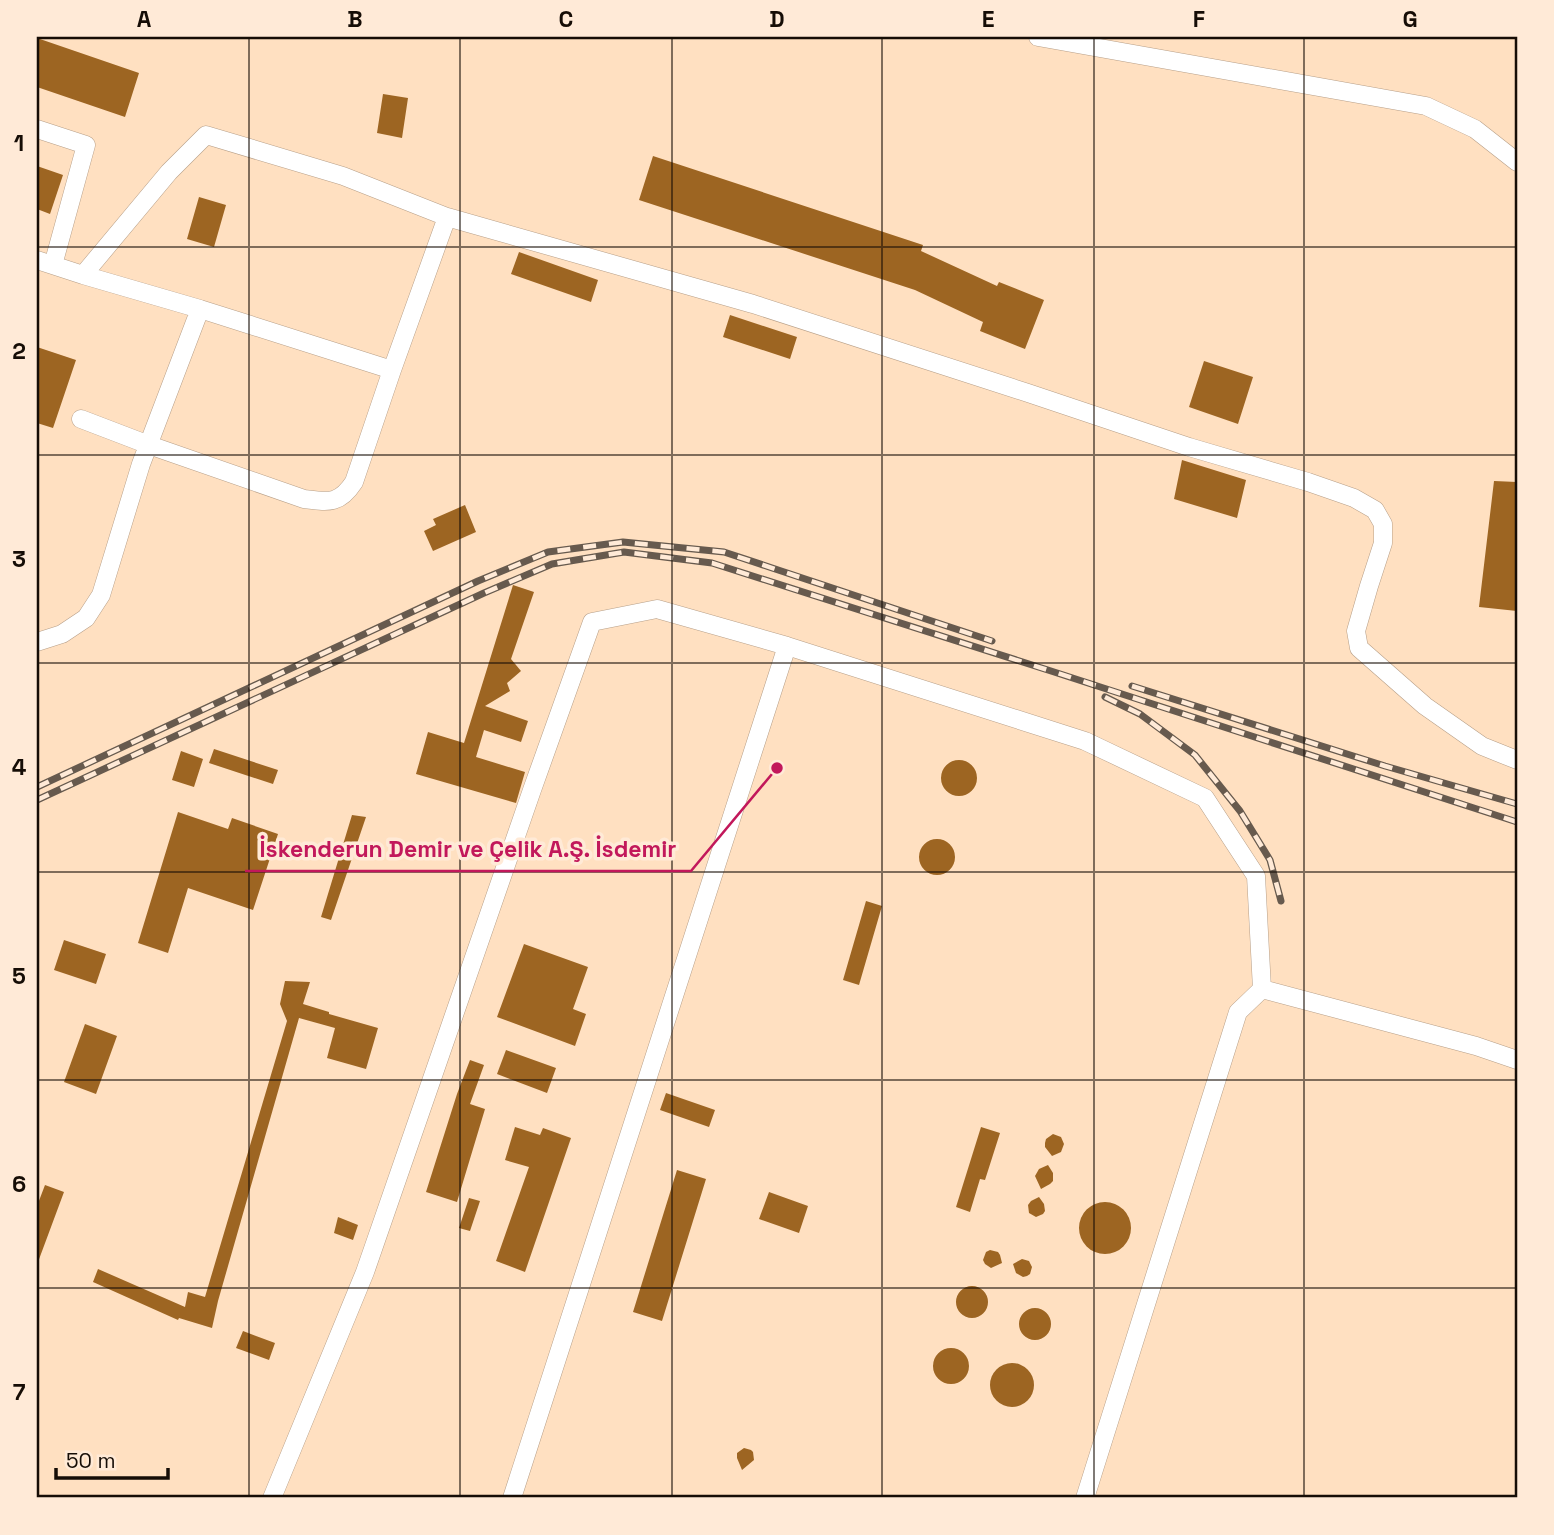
<svg xmlns="http://www.w3.org/2000/svg" width="1554" height="1535" viewBox="0 0 1554 1535" font-family="'Space Grotesk',sans-serif">
  <style>
    .built { fill: #ffe0c1 }
    .building { fill: #9d6522 }
    .lines { fill: none; stroke-linecap: round; stroke-linejoin: round }
    .minor-casing { stroke: #b79f88; stroke-width: 19 }
    .minor { stroke: #fff; stroke-width: 18 }
    .rail-casing { stroke: #675a4e; stroke-width: 7 }
    .rail { stroke: #ffead7; stroke-width: 4.5; stroke-dasharray: 13; stroke-linecap: butt }
    .grid { fill: none; stroke: #160d06; stroke-width: 2; stroke-opacity: 0.55 }
    .leader { fill: none; stroke: #c2185b; stroke-width: 2.5 }
    .callout-dot { fill: #c2185b; stroke: #ffead7; stroke-width: 2.5 }
    .callout-label { font-size: 23px; text-anchor: middle; font-weight: bold; fill: #c2185b; stroke: #ffead7; stroke-width: 7; stroke-linejoin: round; paint-order: stroke }
    .neatline { fill: none; stroke: #160d06; stroke-width: 2.5 }
    .grid-label { font-size: 23px; text-anchor: middle; font-weight: bold; fill: #160d06 }
  </style>
  <rect width="100%" height="100%" fill="#ffead7"/>
  <path class="built" d="M37,37H1517V1498H37Z"/>
  <path class="building" d="M37,38L139,73L125,117L37,87Z
    M383,94L408,98L402,138L377,133Z
    M653,156L923,245L921,251L997,286L999,282L1044,300L1025,349L980,331L983,322L915,290L639,200Z
    M37,166L63,175L50,214L37,209Z
    M199,197L226,205L214,247L187,239Z
    M519,252L598,280L591,302L511,274Z
    M730,315L797,337L790,359L723,337Z
    M37,347L76,360L53,428L37,423Z
    M1204,361L1253,377L1238,424L1189,407Z
    M1182,460L1246,480L1237,518L1174,499Z
    M1494,481L1517,482V611L1479,607Z
    M465,505L476,532L433,551L424,531L436,525L433,519Z
    M513,585L534,592L511,659L521,671L507,683L510,691L485,706L528,721L521,742L484,730L476,757L525,772L516,803L416,774L428,732L464,743Z
    M214,749L278,770L273,784L209,763Z
    M181,751L203,759L194,787L172,780Z
    M941 778a18 18 0 1 1 36 0a18 18 0 1 1-36 0Z
    M178,812L228,829L232,818L278,834L253,910L188,888L168,953L138,943Z
    M352,815L366,817L331,920L321,917Z
    M919 857a18 18 0 1 1 36 0a18 18 0 1 1-36 0Z
    M866,901L882,906L859,985L843,980Z
    M64,940L106,954L96,984L54,970Z
    M524,944L588,967L573,1009L586,1014L575,1046L497,1017Z
    M285,981L310,982L303,1004L329,1012V1014L378,1028L366,1069L327,1058L335,1028L299,1018L218,1301L212,1328L179,1318L178,1320L93,1282L98,1269L185,1307L188,1292L205,1297L287,1021L280,1004Z
    M85,1024L117,1036L96,1094L64,1082Z
    M506,1050L556,1068L547,1093L497,1074Z
    M470,1060L484,1065L470,1104L485,1109L457,1202L426,1192L457,1094Z
    M666,1093L715,1110L709,1127L660,1110Z
    M515,1127L540,1135L543,1128L571,1138L525,1272L496,1261L529,1167L505,1160Z
    M981,1127L1000,1133L985,1180L980,1179L970,1212L956,1207Z
    M1053,1134L1061,1137L1064,1144L1061,1152L1052,1156L1045,1147V1143L1046,1139Z
    M1048,1165L1053,1173V1181L1050,1184L1041,1189L1035,1176L1039,1169Z
    M677,1170L706,1179L662,1321L633,1312Z
    M45,1185L64,1192L38,1262H37V1206Z
    M769,1192L808,1206L799,1233L759,1219Z
    M1039,1197L1044,1204L1045,1211L1043,1214L1036,1217L1029,1213L1028,1205L1031,1201Z
    M469,1198L480,1201L470,1231L459,1228Z
    M1079 1228a26 26 0 1 1 52 0a26 26 0 1 1-52 0Z
    M338,1217L358,1225L353,1240L334,1233Z
    M990,1250L998,1252L1000,1255L1002,1263L991,1268L985,1264L983,1260L986,1252Z
    M1022,1259L1029,1261L1032,1267L1030,1274L1027,1276L1023,1277L1016,1273L1013,1264Z
    M956 1302a16 16 0 1 1 32 0a16 16 0 1 1-32 0Z
    M1019 1324a16 16 0 1 1 32 0a16 16 0 1 1-32 0Z
    M243,1331L275,1343L269,1360L236,1348Z
    M933 1366a18 18 0 1 1 36 0a18 18 0 1 1-36 0Z
    M990 1385a22 22 0 1 1 44 0a22 22 0 1 1-44 0Z
    M744,1448L751,1450L753,1452L754,1460L742,1470L737,1458V1453Z"/>
  <g class="lines">
    <defs>
      <path id="minor" d="M1038,37L1426,106L1475,129L1517,162
        M37,129L86,145L53,265
        M37,260L83,275L200,309L141,464L101,595L86,618L62,634L37,642
        M83,275L169,172L206,135L343,176L447,217L753,304L1028,393L1189,447L1308,482L1354,498L1375,510L1383,524V543L1369,586L1356,631L1359,648L1425,706L1482,746L1517,760
        M200,309L392,370
        M81,419L149,445L304,499C328,502 339,505 354,482L392,370L447,217
        M272,1498L365,1272L532,790L592,622L657,609L787,646L1085,741L1205,798L1256,876L1262,989L1476,1046L1517,1060
        M512,1498L787,646
        M1085,1498L1238,1012L1262,989"/>
    </defs>
    <use href="#minor" class="minor-casing"/>
    <use href="#minor" class="minor"/>
    <defs>
      <path id="rail" d="M1132,686L1385,766L1517,804
        M1105,697L1140,714L1195,755L1240,811L1270,860L1281,901
        M37,787L478,581L548,552L623,542L724,552L992,641
        M37,800L484,593L552,564L624,552L712,563L1051,671L1517,822"/>
    </defs>
    <use href="#rail" class="rail-casing"/>
    <use href="#rail" class="rail"/>
  </g>
  <path class="grid" d="M249,37V1498M460,37V1498M672,37V1498M882,37V1498M1094,37V1498M1304,37V1498M37,247H1517M37,455H1517M37,663H1517M37,872H1517M37,1080H1517M37,1288H1517"/>
  <path class="leader" d="M777 768L691 871H245"/>
  <circle class="callout-dot" cx="777" cy="768" r="7"/>
  <g class="callout-label">
    <text x="468" y="857">İskenderun Demir ve Çelik A.Ş. İsdemir</text>
  </g>
  <rect width="1554" height="1535" fill="none" stroke="#ffead7" stroke-width="77"/>
  <path d="M56 1468v10h112v-10" fill="none" stroke="#160d06" stroke-width="3.5"/>
  <text x="66" y="1468" font-size="21" fill="#160d06" stroke="#ffead7" stroke-width="5" paint-order="stroke">50 m</text>
  <rect x="38" y="38" width="1478" height="1458" class="neatline"/>
  <g class="grid-label">
    <text x="144" y="27">A</text>
    <text x="355" y="27">B</text>
    <text x="566" y="27">C</text>
    <text x="777" y="27">D</text>
    <text x="988" y="27">E</text>
    <text x="1199" y="27">F</text>
    <text x="1410" y="27">G</text>
    <text x="19" y="151">1</text>
    <text x="19" y="359">2</text>
    <text x="19" y="567">3</text>
    <text x="19" y="775">4</text>
    <text x="19" y="984">5</text>
    <text x="19" y="1192">6</text>
    <text x="19" y="1400">7</text>
  </g>
</svg>
